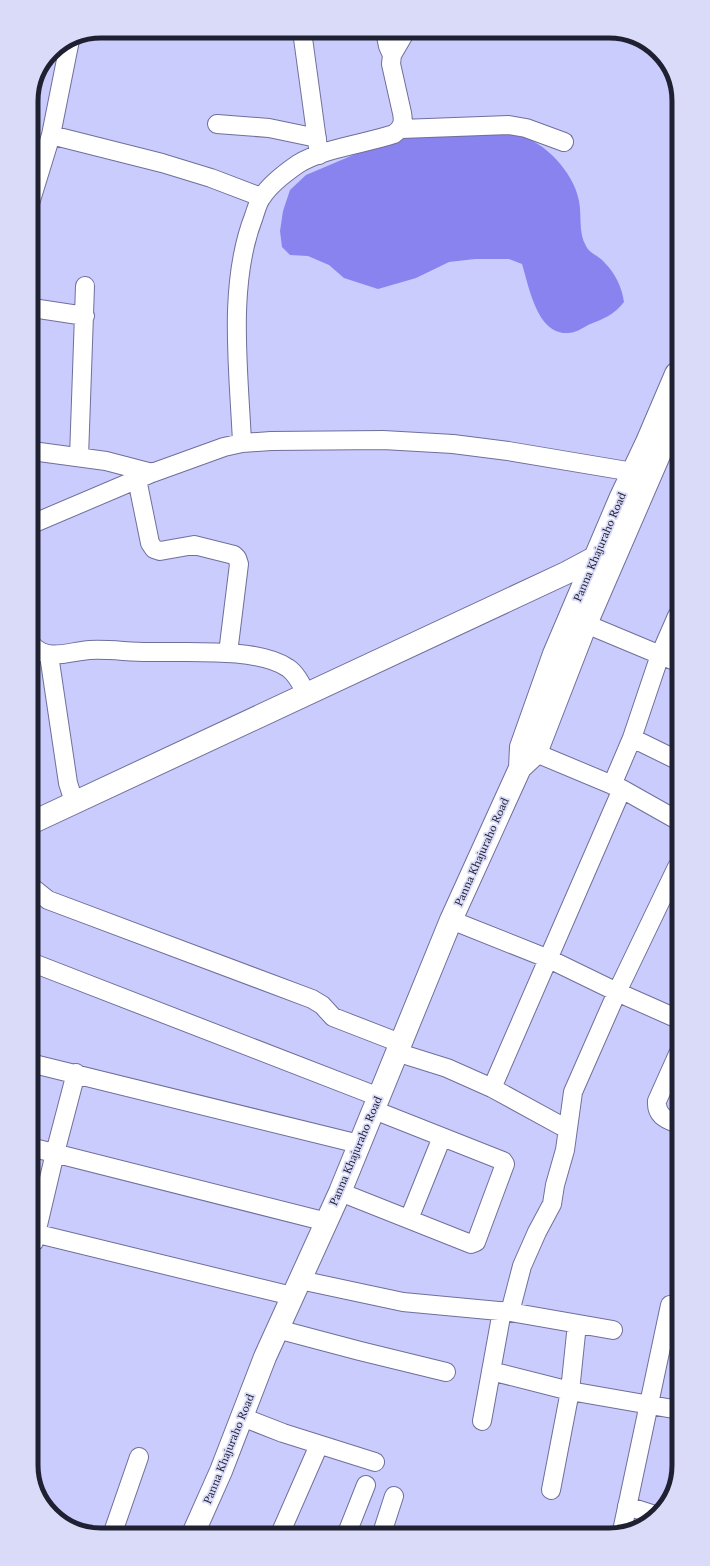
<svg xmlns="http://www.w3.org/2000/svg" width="710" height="1566" viewBox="0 0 710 1566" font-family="'Libre Baskerville',serif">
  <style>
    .water { fill: #8883ef }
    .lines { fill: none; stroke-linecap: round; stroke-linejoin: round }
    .minor-casing { stroke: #6f6f9b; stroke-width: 20 }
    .major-casing { stroke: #6f6f9b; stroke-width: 24 }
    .minor { stroke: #fff; stroke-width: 18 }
    .major { stroke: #fff; stroke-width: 22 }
    .labels { text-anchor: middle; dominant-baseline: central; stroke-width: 3.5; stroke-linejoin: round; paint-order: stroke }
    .street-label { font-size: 10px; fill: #1f2032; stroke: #dadbf9 }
    .rim { fill: none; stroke: #1f2032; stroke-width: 5 }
  </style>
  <rect width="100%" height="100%" fill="#caccfd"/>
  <path class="water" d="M489,131C498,132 508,133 517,135C545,141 574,173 579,201C582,216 578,232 586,246C589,253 599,256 604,262C615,273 622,287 624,302C614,315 603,319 588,325C583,328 575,333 568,333C537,335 529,286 522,264L509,259H475L449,262L416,278L378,289L344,278L329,265L308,256L290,255L282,247L280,231L283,211L290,190L306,175L384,142L429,134Z"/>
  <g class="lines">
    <defs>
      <path id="minor" d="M302,31L319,155
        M385,31L388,46L392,55
        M217,124L269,128L317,138
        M401,129L509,125L526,128L564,142
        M51,135L162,163L211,178L261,197
        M31,200L51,135L70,40
        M39,309L85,316
        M242,443C239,371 227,285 254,216C256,210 258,202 262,197C270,184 285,173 298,164C324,148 364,144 394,134C402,128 404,123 402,113L391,64L392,55L406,31
        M32,451L106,461L152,473
        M79,457L85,286
        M137,479L150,543L154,549L160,551L194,545L234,555L237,558L239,564L228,653
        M32,524L152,473L224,447L242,443L271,441L383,440L453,444L508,451L633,472
        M586,624L677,662
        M33,646C48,662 71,651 90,650C109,649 129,652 148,652C185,653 258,647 288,668C297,674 302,686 307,695
        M49,655L68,783L74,802
        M632,738L660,655L677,616
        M524,748L622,789L677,820
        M612,785L632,738L677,760
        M33,888L48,900L312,999L322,1005L333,1017L400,1043
        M451,920L549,959L617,992L678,1019
        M33,963L379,1097
        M396,1052L447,1068L492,1088L567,1129
        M678,1054L657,1101C656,1116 666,1119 678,1124
        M34,1064L359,1144
        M492,1088L622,789
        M34,1148L327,1222
        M340,1192L471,1244L476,1242L505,1164L503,1161L374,1110
        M409,1219L442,1137
        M34,1233L292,1296
        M34,1242L55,1153L76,1073
        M300,1280L403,1302L510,1312L613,1330
        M510,1312L522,1266L537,1232L552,1204L555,1185L565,1150L573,1092L617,992L677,867
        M577,1324L570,1391L679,1410
        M277,1329L360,1351L446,1372
        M491,1371L570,1391L551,1490
        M242,1417L283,1433L375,1462
        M482,1421L502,1311
        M627,1506L655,1515
        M622,1531L670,1305
        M347,1533L366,1485
        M382,1533L394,1496
        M280,1534L319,1445
        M112,1535L139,1457"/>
      <path id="major" d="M520,768L521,747L554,654L620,499L647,442L676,374
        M33,822L566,573L596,557
        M193,1534L221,1471L265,1357L340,1192L451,920L520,768L536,753L586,624L676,416"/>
    </defs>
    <use href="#minor" class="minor-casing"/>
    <use href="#major" class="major-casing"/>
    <use href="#minor" class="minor"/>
    <use href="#major" class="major"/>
  </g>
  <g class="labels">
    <g class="street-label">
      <text transform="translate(600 547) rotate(-67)">Panna Khajuraho Road</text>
      <text transform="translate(482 852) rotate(-66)">Panna Khajuraho Road</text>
      <text transform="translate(356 1151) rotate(-67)">Panna Khajuraho Road</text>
      <text transform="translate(229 1449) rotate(-68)">Panna Khajuraho Road</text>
    </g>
  </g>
  <path d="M0 0H710V1566H0ZM101 38H609A63 63 0 0 1 672 101V1465A63 63 0 0 1 609 1528H101A63 63 0 0 1 38 1465V101A63 63 0 0 1 101 38Z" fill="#dadbf9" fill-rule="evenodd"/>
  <path class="rim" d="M101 38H609A63 63 0 0 1 672 101V1465A63 63 0 0 1 609 1528H101A63 63 0 0 1 38 1465V101A63 63 0 0 1 101 38Z"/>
</svg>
